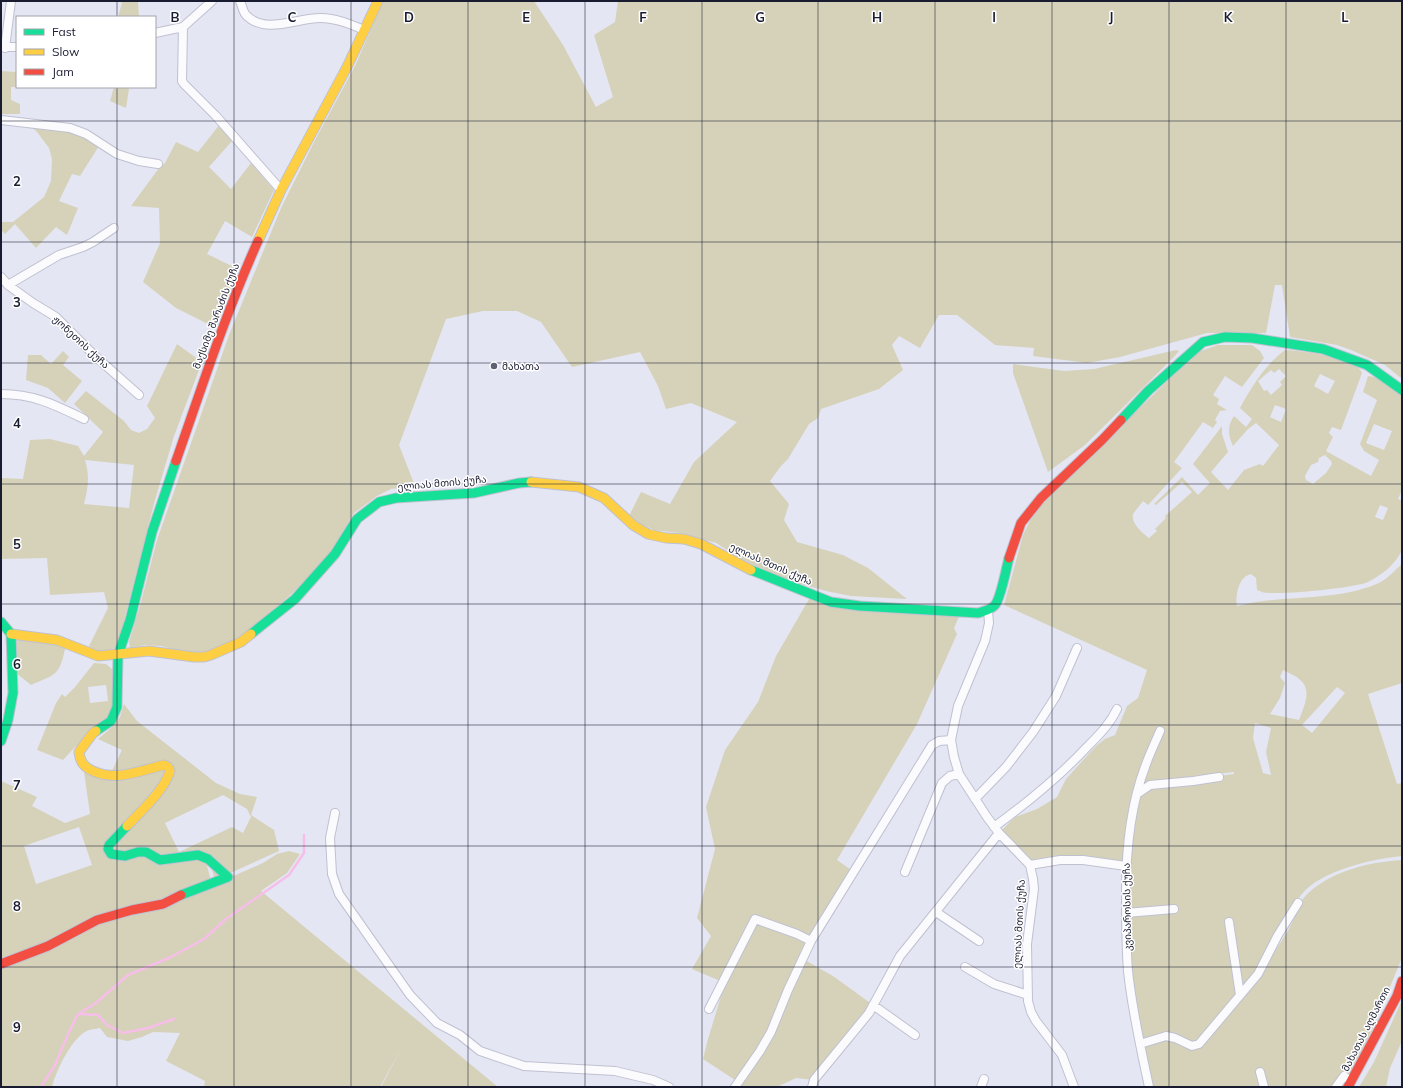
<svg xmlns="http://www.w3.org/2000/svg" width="1403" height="1088" viewBox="0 0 1403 1088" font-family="Mulish,'Noto Sans Georgian',sans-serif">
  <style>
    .green { fill: #d6d2b9; fill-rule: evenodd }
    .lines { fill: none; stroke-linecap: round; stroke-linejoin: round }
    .stream { stroke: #f6bee8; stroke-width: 2.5 }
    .street-casing { stroke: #bfc1d1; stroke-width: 10 }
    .fast-casing { stroke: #bfc1d1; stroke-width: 11 }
    .slow-casing { stroke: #bfc1d1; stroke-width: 11 }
    .jam-casing { stroke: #bfc1d1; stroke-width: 11 }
    .street { stroke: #fbfbfd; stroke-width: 8 }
    .fast { stroke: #16e098; stroke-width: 9 }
    .slow { stroke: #ffcf43; stroke-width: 9 }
    .jam { stroke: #f24e42; stroke-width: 9 }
    .grid { fill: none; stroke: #191b30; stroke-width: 1; stroke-opacity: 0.55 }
    .poi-dot { fill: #606274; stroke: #fff; stroke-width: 1.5 }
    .labels { text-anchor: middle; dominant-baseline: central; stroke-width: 3; stroke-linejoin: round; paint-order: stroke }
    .street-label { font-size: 10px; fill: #191b30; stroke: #fff }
    .poi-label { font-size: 10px; fill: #191b30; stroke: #fff; text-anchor: start }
    .grid-label { font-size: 13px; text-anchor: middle; font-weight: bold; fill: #191b30; stroke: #fff; stroke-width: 3; stroke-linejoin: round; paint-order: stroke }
  </style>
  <rect width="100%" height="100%" fill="#e4e6f3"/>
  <path class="green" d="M119,1H138L139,17H118L122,3Z
    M383,1H534L563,45L596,107L613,97L594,35L615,22L618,1H1402V379L1385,365L1351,350L1337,345L1290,337L1282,285H1275L1266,333H1207L1120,357L1087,363L1033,356L1034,348L995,345L957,315H939L920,348L899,336L892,345L903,370L879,389L821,409L818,418L809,424L788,459L781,466L770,481L789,504L784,520L797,542L843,555L868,568L907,599L851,596L826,591L780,578L738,557L716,543L679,533L654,530L641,524L629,516L641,492L670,504L694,462L737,422L691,403L666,409L658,386L640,352L572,367L541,322L517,311H483L446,319L399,445L415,486L391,489L377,496L354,513L332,549L319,568L287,598L241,637L203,653H188L161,646L145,645L130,649L129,642L141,602L157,540L229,335L281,208L315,140L355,66Z
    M1,71L17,72V87H26H11V100L20,104V114H1Z
    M114,87H125L129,89L126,108L110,101Z
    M220,124L232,141L209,167L231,189L251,163L274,190L252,237L225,221L207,254L238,269L216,328L176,308L143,282L160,243L159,208L131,206L159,168L165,163L176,142L198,152Z
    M29,125L72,132L84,136L99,146L80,176L72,174L59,201L78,208L67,235L56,227L36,248L15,224L5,234L1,230V222H13L44,197L51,181L52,159L49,148L37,132Z
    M177,344L202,362L174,436L155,500L120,636L115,648L108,651L98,652L89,646L108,608L104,592L50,595L47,558L1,559V478L23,479L30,440L50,439L78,446L84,456L103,432L74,404L86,391L124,421L131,430L139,433L147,429L155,418L147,406ZM85,460L134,465L129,508L84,504C88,488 90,477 85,460Z
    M1218,345H1252L1260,351L1264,358L1242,387L1225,376L1213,395L1219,399L1217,404L1227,410L1220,411L1215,420L1217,422L1213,428L1203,422L1174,462L1182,468L1148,505L1143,501L1133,514C1131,524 1142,532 1149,538L1157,531L1155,529L1166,518L1165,516L1192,492L1182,482L1156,505L1154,504L1182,477L1198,495L1210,483L1193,464L1222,426V434L1228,452L1211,472L1228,490L1244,470L1260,464L1263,466L1279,445L1256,423L1248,429L1233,446C1228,435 1227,426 1234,416L1246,427L1252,419L1240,408C1252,386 1265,365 1285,350C1301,351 1357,357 1362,373L1341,430L1332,427L1329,433L1333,437L1326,451L1371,476L1379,460L1364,451L1360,444L1377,400L1363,392L1368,376C1382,377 1392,388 1402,396V490L1398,499L1402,500C1402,509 1403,547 1401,552C1395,565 1380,576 1368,582C1354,588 1277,596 1262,592C1262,592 1257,590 1257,590L1256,578L1251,574C1249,575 1247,575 1245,577C1238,582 1235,598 1237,606C1276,596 1316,600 1355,591C1365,588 1375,586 1384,580C1390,576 1396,569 1402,564V683L1368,694L1397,784L1402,783V856C1373,859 1321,870 1301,895C1285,915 1276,939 1267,963C1275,950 1285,937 1292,923C1295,917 1296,909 1300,903C1321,873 1367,862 1402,860V958L1372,1030L1343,1087H1149L1128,971L1126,866L1083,860L1030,865L999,833L1015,817L1037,809L1057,797L1066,779L1096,746L1105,739L1115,735L1127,706L1138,698L1147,670L1004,605L1023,535L1031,519L1048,497L1188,361L1198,352ZM1279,369L1286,376L1280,382L1282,385L1271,395L1267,390L1264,391L1258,381L1271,370L1274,373ZM1320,374L1335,381L1328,394L1314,386ZM1275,405L1286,409L1281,422L1270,417ZM1374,424L1392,431L1384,450L1366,443ZM1325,455L1331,461L1332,464L1326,473L1313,484L1306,480L1305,476L1311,465L1318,462L1319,458ZM1380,505L1388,508L1383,520L1375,517ZM1283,670C1288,673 1295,675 1299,679C1313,689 1304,707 1299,720L1270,714L1280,698L1285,683L1280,677ZM1337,687L1345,693L1312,733L1302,725ZM1255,723L1271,728L1266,752L1271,775L1263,773L1253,738ZM1234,772V774L1150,785L1137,793L1151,781Z
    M1176,350L1179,351L1172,359L1085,445L1048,472L1013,373V364L1064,371L1094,369Z
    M63,351L69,357L63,365L82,381L65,403L48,388L26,380L28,355H41L51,364Z
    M812,594L831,602L961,612L954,628L957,634L917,724L837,860L854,872L803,959L833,976L873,1005L814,1080L796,1078L777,1087H735L738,1082L703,1059L708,1039L725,983L692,969L711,936L697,918L715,849L706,807L725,750L758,702L776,656Z
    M17,640L56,644L65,649C59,677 55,674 31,685L15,672L14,642Z
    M94,663L106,664L113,670V712L79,750L76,746L63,760L37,750L56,703L62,694L65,697L75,687ZM106,685L108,701L90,703L88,687Z
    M124,704L137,721L151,732L216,783L240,794L257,797L251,815L274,830L279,851L215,880L209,859L187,855H124L110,849L172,778L169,766L110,775L122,750L98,739L110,729L120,717ZM223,795L247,809L251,817L243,833L232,827L179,852L165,823Z
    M163,767L167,776L106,845L105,855L109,858C141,855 174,854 206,862L211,881L193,889L134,907L1,963V781L37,797L32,806L65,823L90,814L84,772L97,776ZM79,827L92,865L36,884L24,846Z
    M289,851L300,854L287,873L261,891L498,1087H381L402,1047L380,1087H204L205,1081L166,1061L180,1033L153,1032L142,1037L128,1041L107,1037L100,1028C96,1029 89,1029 85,1032C71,1040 56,1071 52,1087H1V967L86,927L220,882L263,863L277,854Z
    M1402,1000V1041L1390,1068L1386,1087H1359L1374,1062Z"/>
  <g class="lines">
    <path class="stream" d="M79,1014L98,1015L107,1025L123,1033L148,1028L174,1019
      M41,1087L55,1065L68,1034L78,1014L96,1003L128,975L171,957L204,939L226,919L289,875L304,853V835"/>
    <defs>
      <path id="street" d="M240,1C242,5 243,12 246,15C265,35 297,18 320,18C336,18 350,24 364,30
        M183,27L182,81L184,84L216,116L281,190
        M155,33L183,27L212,1
        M1,47H17
        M5,48L11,1
        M1,120L70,128L86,134L117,154L139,161L158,164
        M1,277L8,285L33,303L56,317L95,356L139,395
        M8,285L59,255L83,247L93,242L114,228
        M1,394C34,394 55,405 84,419
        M988,610L989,623L985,641L958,706L951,740L954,757L959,774L987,817L999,833L1030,865L1033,879L1034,889L1027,944L1028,1001L1031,1012L1036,1021L1062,1055L1074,1087
        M1137,794L1150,785L1193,781L1219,777
        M975,799L1006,767L1033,732L1056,696L1077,648
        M335,813L330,838L332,874L339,894L410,995L437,1023L460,1035L480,1051L524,1066L615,1071L653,1080L669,1087
        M994,827C1027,803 1059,777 1087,747C1099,735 1110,724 1117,709
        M1030,865L1060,860H1083L1126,866
        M905,872L942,783L950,776L959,774
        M936,912L979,941
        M1126,913L1174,909
        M1229,922L1240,995
        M965,967L994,984L1028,995
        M873,1005L915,1035
        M709,1009L755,919L797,934L811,941
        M1140,1044L1166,1036L1175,1038L1192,1046L1199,1044L1258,974L1278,935L1298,903
        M1260,1072L1264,1087
        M735,1087L760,1051L771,1032L788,990L811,941L932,745L939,741L951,740
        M812,1087L814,1080L869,1013L900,956L999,833
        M981,1087L984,1079
        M1149,1087C1141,1049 1132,1010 1128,971C1126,945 1126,918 1126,892C1126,850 1130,807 1145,767C1149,755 1155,743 1160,731
        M1336,1087L1344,1076L1351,1081"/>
      <path id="fast" d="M1121,420L1148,391L1203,342L1225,337L1252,338L1323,349L1367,365L1402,390
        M751,570L831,602L860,606L978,613C984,611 991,610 995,605C1001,598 1006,569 1009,558
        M1,622L11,634L13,693L8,720L1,741
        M251,634L295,599L335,554L357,519L379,502L396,498L474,493L519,483L531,482
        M96,731L111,721L117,707L118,655L130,620L152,532L176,461
        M127,826L109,845L108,849L111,854L125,856L138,852H146L160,860L198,855L208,859L228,877L181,895"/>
      <path id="slow" d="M258,241L281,190L347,67L378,1
        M531,482L579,487L604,498L633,525L648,534L666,538L684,539L701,544L751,570
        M11,634L57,640L98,656L149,651L194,657H204L211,655L241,642L251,634
        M96,731L93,733L79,752C80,762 84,767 93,771C116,782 141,770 164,765L168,767L170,771C164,791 141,811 127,826"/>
      <path id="jam" d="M176,461C202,387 226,312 258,241
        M1009,558L1021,523L1041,498L1102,440L1121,420
        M1,964L48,946L97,920L132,910L163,904L181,895
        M1348,1087L1397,996L1402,981"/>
    </defs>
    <use href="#street" class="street-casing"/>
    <use href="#fast" class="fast-casing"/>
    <use href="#slow" class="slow-casing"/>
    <use href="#jam" class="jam-casing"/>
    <use href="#street" class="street"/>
    <use href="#fast" class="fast"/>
    <use href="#slow" class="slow"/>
    <use href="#jam" class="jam"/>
  </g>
  <path class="grid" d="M117,1V17M234,1V1087M351,1V1087M468,1V1087M585,1V1087M702,1V1087M818,1V1087M935,1V1087M1052,1V1087M1169,1V1087M1286,1V1087M117,87V1087M1,121H1402M1,242H1402M1,363H1402M1,484H1402M1,604H1402M1,725H1402M1,846H1402M1,967H1402"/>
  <circle class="poi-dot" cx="494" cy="366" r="4"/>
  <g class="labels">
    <g class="street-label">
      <text transform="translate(216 316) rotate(-69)">მაქსიმე შარაძის ქუჩა</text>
      <text transform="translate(81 342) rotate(43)">ჟონეთის ქუჩა</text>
      <text transform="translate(442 483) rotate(-5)">ელიას მთის ქუჩა</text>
      <text transform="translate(771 564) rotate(24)">ელიას მთის ქუჩა</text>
      <text transform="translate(1127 907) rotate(-91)">კვიპაროსის ქუჩა</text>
      <text transform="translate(1019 924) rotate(-87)">ელიას მთის ქუჩა</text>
      <text transform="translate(1366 1029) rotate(-63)">მახათას აღმართი</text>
    </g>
    <g class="poi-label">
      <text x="502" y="366">მახათა</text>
    </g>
  </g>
  <g class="grid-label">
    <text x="175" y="22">B</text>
    <text x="292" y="22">C</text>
    <text x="409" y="22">D</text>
    <text x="526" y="22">E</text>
    <text x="643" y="22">F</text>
    <text x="760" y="22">G</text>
    <text x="877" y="22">H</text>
    <text x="994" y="22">I</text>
    <text x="1111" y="22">J</text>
    <text x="1228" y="22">K</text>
    <text x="1345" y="22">L</text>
    <text x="17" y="186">2</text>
    <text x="17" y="307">3</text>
    <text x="17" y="428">4</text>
    <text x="17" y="549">5</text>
    <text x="17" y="669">6</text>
    <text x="17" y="790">7</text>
    <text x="17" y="911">8</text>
    <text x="17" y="1032">9</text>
  </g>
  <rect width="1403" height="1088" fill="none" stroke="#191b30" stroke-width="4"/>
  <rect x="16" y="16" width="140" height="72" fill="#ffffff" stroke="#a3a4ac"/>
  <rect x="24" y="29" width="20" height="6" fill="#16e098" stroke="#a3a4ac"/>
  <text x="52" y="36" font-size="12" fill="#191b30">Fast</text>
  <rect x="24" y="49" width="20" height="6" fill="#ffcf43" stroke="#a3a4ac"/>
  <text x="52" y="56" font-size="12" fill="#191b30">Slow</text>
  <rect x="24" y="69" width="20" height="6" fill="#f24e42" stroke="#a3a4ac"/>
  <text x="52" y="76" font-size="12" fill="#191b30">Jam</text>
</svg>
